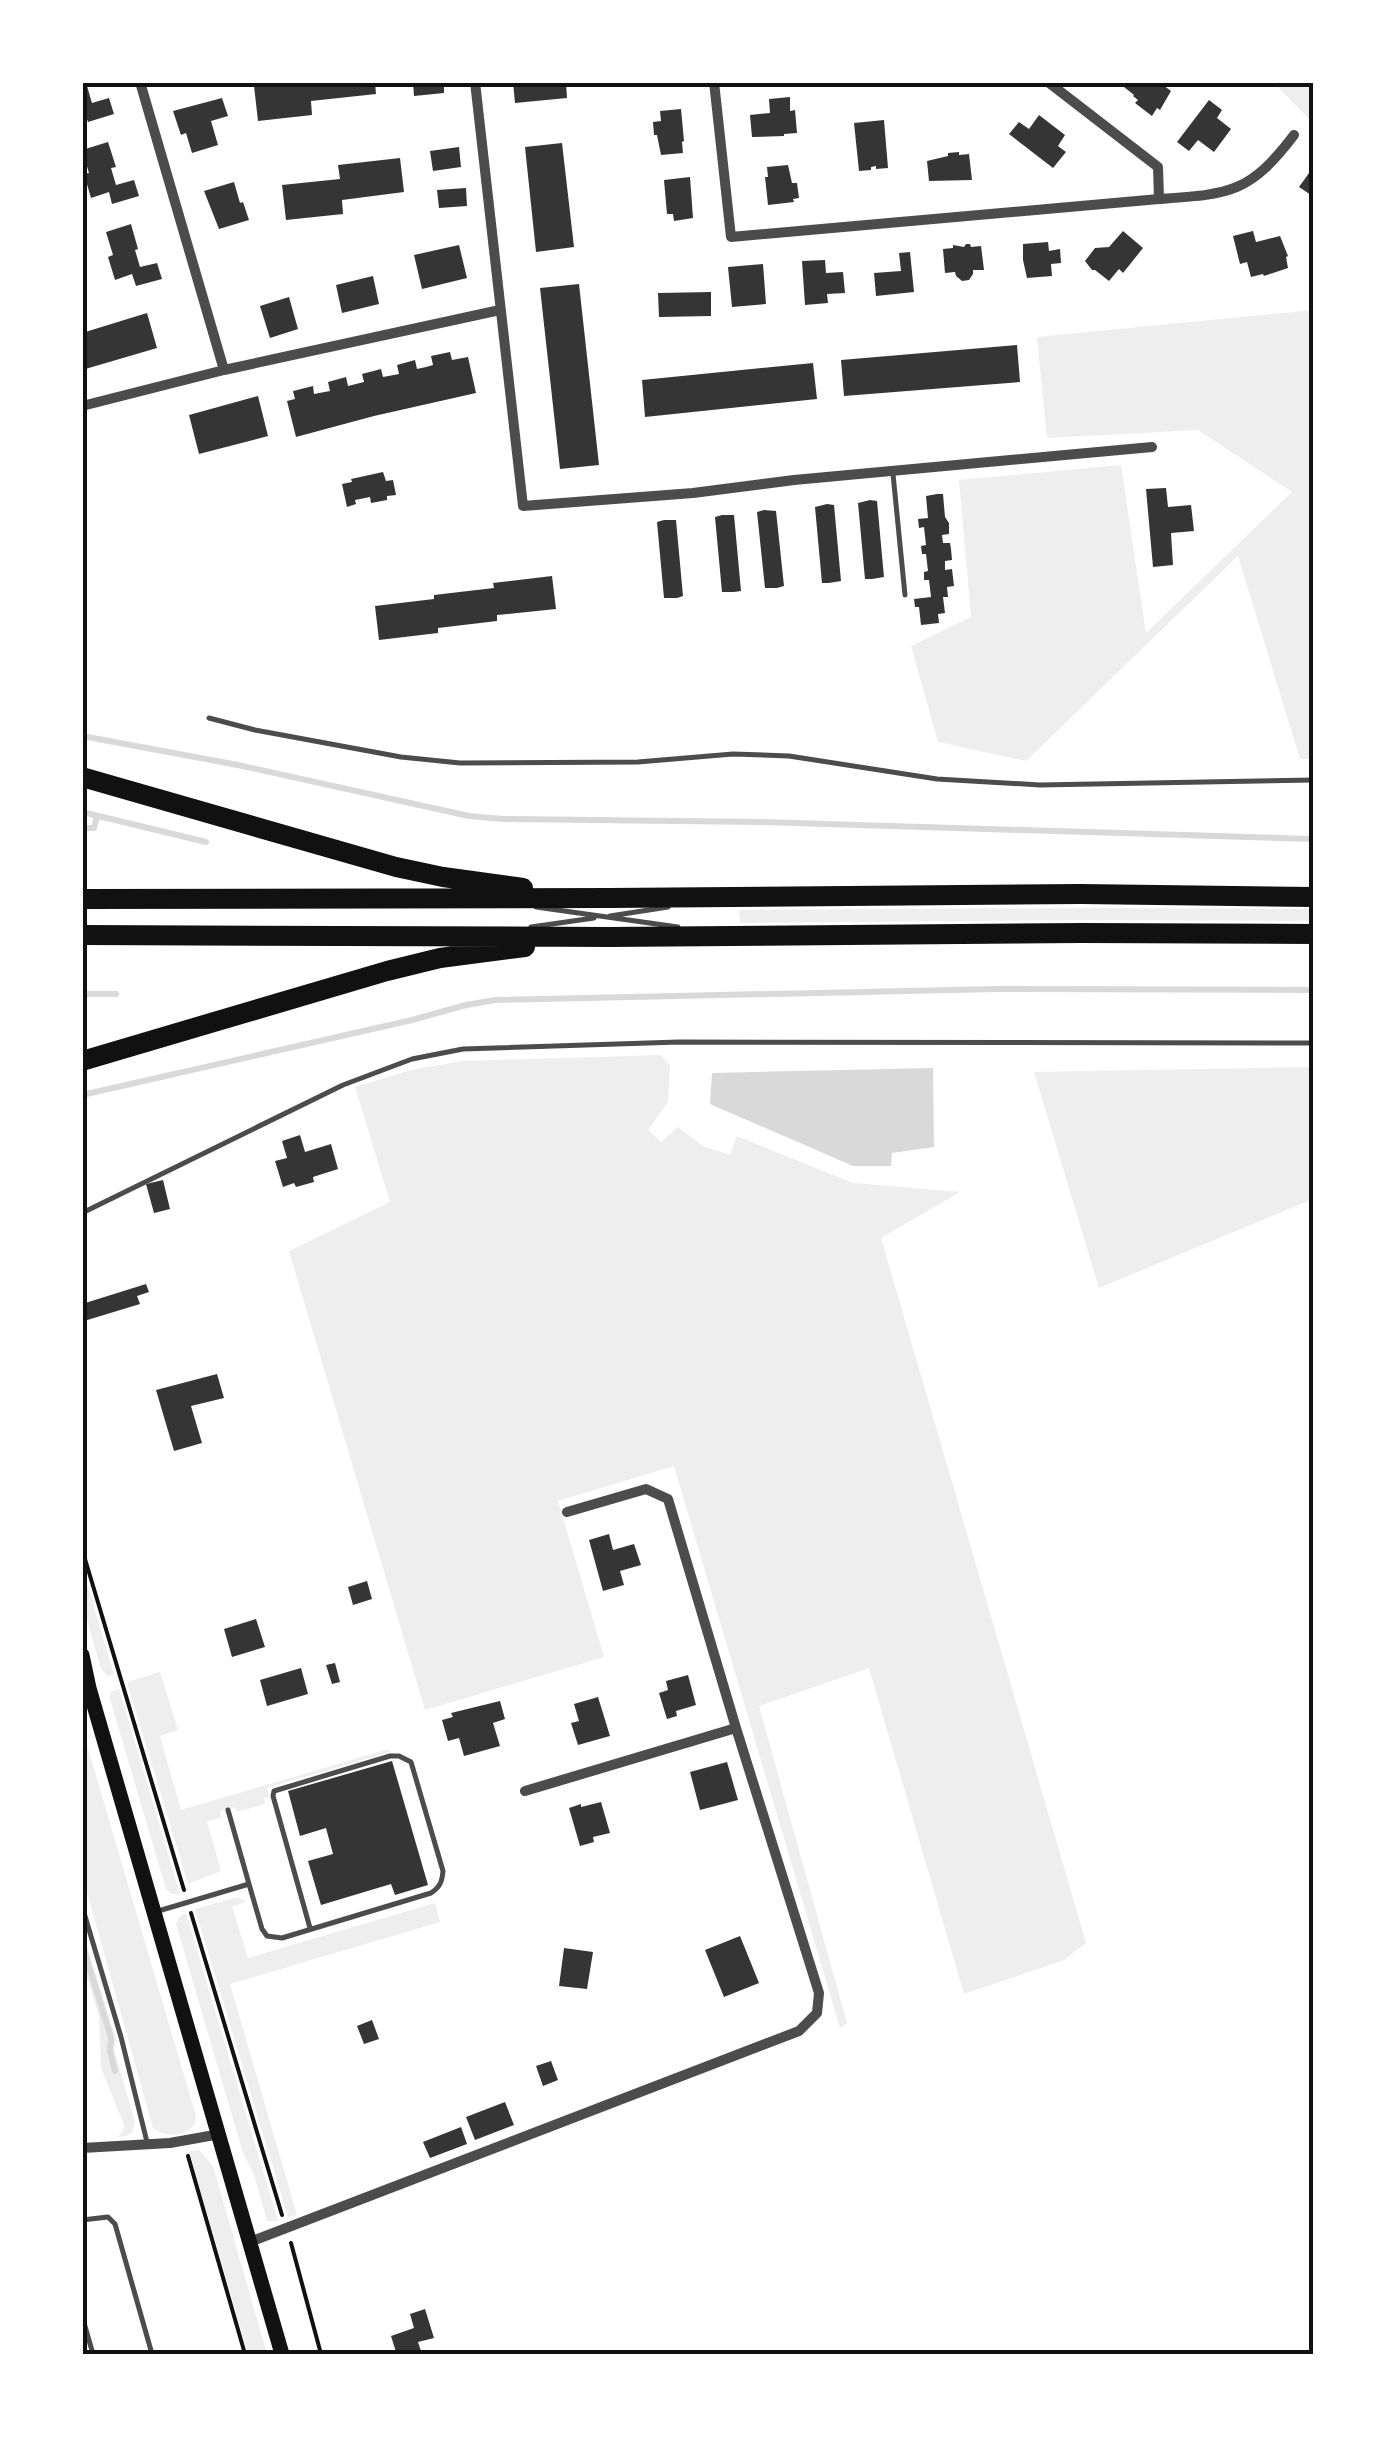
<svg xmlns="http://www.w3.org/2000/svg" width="1396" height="2437" viewBox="0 0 1396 2437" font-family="Manrope,sans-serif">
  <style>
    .green { fill: #eee }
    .water { fill: #d9d9d9 }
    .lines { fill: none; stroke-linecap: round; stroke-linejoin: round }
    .stream { stroke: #d9d9d9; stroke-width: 6 }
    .building { fill: #353535 }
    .path { stroke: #111; stroke-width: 4 }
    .service { stroke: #4c4c4c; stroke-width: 5 }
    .minor { stroke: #4c4c4c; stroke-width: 10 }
    .secondary { stroke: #111; stroke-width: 15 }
    .motorway { stroke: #111; stroke-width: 20 }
    .neatline { fill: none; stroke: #111; stroke-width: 4 }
  </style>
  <rect width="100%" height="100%" fill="#fff"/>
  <path class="green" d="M1274,83H1313V123Z
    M1313,310V759H1300L1238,556L1026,761L938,742L911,646L971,617L959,480L1121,465L1146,633L1292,492L1198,430L1047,438L1037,337Z
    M1080,908L1313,909V921L1080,920L740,923L739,910Z
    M660,1055L670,1065L668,1102L648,1130L661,1142L678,1127L703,1146L730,1155L737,1136L853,1183L960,1192L881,1238L1086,1943L1064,1960L964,1994L869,1668L759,1706L847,2023L840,2028L674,1466L558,1501L604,1657L425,1710L289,1251L390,1202L355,1087L411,1070L463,1061Z
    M1313,1067V1199L1099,1288L1034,1072Z
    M82,1567L114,1674L108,1676L101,1669L83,1606Z
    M160,1672L178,1730L160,1736L181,1810L389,1749L390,1752L267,1788L269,1797L264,1798L265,1804L237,1812L235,1807L220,1811L221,1817L207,1821L221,1871L188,1884L127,1682Z
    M119,1689L180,1894H172L166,1889L110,1699L111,1692Z
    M82,1728L196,2116L195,2124C184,2137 167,2138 153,2128L83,1878Z
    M238,1897L246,1902L232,1907L248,1958L435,1903L440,1922L230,1984L297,2215L288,2217L195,1909Z
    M186,1913L278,2221H267L254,2175L243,2153L176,1924L179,1917Z
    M82,1931L116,2039L114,2049L135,2122L132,2132L127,2136L118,2137L125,2127L101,2068L99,2017L83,1964Z
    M199,2150L213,2166L267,2354L248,2353L189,2151Z"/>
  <path class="water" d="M933,1068L934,1147L892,1153L891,1166H853L710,1104L712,1073Z"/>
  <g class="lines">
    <path class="stream" d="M82,736L238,765L469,816L504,819L762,822L1314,839
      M82,812L206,842
      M82,828H94L97,816
      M82,994H116
      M82,1095L412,1020L466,1005L495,1000L996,989L1314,990
      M82,1943L111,2038L110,2051L115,2071"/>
  </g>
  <path class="building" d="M82,82H96L87,86L92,103L109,98L114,114L88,122L84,111L82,112Z
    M286,82H375L376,94L311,101L312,115L258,121L254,86Z
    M413,82H444V93L414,96Z
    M513,82H566L567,98L515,103Z
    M1127,82H1159L1171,91L1160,110L1157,108L1152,116L1135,103L1138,100L1133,96L1134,95L1124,87Z
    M790,97V111L795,110L797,133L784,134V136L752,137L750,115L770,113L769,99Z
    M222,98L228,116L211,121L218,145L192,153L186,133L181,135L173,111Z
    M1209,100L1222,110L1217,118L1231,129L1214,152L1198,140L1189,151L1177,142Z
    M681,109L684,141L682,142L683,153L661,155L657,135H654L653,122L661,121L660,111Z
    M1039,115L1065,135L1058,146L1066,152L1053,168L1009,134L1019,122L1029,129Z
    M884,120L888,168L876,169V166L871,167V170L859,171L854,123Z
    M108,142L116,167L111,168L116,185L134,180L139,196L112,204L109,192L91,198L84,174L89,173L82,150Z
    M562,143L574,247L536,252L525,147Z
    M459,147L461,167L433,171L430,151Z
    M959,152V155L969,154L972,180L929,181L927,161L948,156V153Z
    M400,158L404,192L342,200L343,214L286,220L282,185L340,179L338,165Z
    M788,165L792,183H797L799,198L793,199L794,202L768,205L765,177H768L767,167Z
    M1314,166V197L1299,187Z
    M690,177L693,218L674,221L673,214H667L664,180Z
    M234,182L240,203L243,202L249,220L219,229L204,191Z
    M466,188L467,206L439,208L437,190Z
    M131,224L138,249L135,250L140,267L157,263L162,279L136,286L132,274L115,280L108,257L113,255L106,232Z
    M1123,231L1143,248L1123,273L1119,269L1109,281L1095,270H1092L1085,261L1095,248L1109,247Z
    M1253,231L1256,242L1280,236L1288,256L1286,257L1288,268L1264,276L1263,274L1251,277L1247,262L1240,264L1233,236Z
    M1048,242L1049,251L1060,249L1061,263L1051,264L1052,276L1027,278L1023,260V244Z
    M966,244H970L971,247L981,246L984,270H973V274L969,280L962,281L956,276L955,272L945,273L943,249L953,248V245L964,247Z
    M459,245L467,278L422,289L414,255Z
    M910,252L914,292L876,296L874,273L901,271L899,253Z
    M825,260L826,273L843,272L845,293L827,294L828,303L805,305L802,261Z
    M763,264L766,304L732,307L728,267Z
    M373,276L379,304L342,313L336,285Z
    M579,284L599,465L560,469L540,288Z
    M711,292V316L659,317L658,293Z
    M289,297L298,329L270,338L260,306Z
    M147,313L157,348L82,370V333Z
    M1017,345L1020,382L844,396L841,360Z
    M450,352L452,360L468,357L476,393L374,416L296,437L287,401L295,399L293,391L313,386L314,394L330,391L328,382L346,377L348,386L364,382L362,374L381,369L383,377L399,374L397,365L415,360L417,369L426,367L433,365L431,356Z
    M813,363L817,399L645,417L642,380Z
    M258,396L268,436L199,454L189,415Z
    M383,472L386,481L393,480L396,495L387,496V500L371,503L370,497L355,500L356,504L347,507L342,484L352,482L351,479Z
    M1166,488L1168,507L1191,505L1194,531L1171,533L1173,565L1153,567L1146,489Z
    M937,494H943L945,517L949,523V534L942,535L943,543H950L951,549L952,560L945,561V570L952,569L954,586L947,587L948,597H943L945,613L938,614L939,623L921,625L919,607H915L914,599L931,597L929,580H924V572L928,571L926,554H922L921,546L926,545L924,527L919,528L918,519L928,518L926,496Z
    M870,500L877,501L884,577L872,579H865L858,503Z
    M827,504L834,505L841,581L829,583H822L815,507Z
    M764,510L776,511L784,586L777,588H765L757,512Z
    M722,515H734L741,591L734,592H722L715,517Z
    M664,520H676L683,596L677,598H664L657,522Z
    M552,576L556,609L497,615V621L438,628V633L379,640L375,606L434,599V595L494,588L493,583Z
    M300,1135L305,1152L331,1144L338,1169L313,1177L314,1182L296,1187L294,1183L283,1187L275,1161L287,1158L282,1141Z
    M163,1180L170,1209L154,1213L146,1184Z
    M146,1284L149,1292L137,1296L140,1304L84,1321L82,1304Z
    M217,1374L224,1398L191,1406L202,1443L174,1451L156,1390Z
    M609,1534L613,1550L634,1544L641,1565L620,1571L624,1585L603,1591L589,1540Z
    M367,1581L372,1599L353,1605L348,1587Z
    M256,1619L265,1647L232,1657L224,1629Z
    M335,1663L340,1682L332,1684L326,1665Z
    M301,1668L308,1694L267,1706L260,1680Z
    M688,1675L696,1705L676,1711L677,1716L667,1719L659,1693L668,1690L666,1681Z
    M598,1697L610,1736L578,1745L571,1723L579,1721L574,1704Z
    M500,1701L505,1719L493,1723L500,1746L464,1756L459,1738L448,1741L442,1720L453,1717L451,1713Z
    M392,1761L428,1885L395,1895L391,1884L321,1905L308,1861L333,1854L326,1828L300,1836L288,1791Z
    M727,1762L738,1800L700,1810L690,1772Z
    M601,1802L610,1833L593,1837L594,1842L580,1846L569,1808L581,1804V1807Z
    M740,1936L759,1983L724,1997L705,1950Z
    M564,1948L593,1952L587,1989L559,1986Z
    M372,2020L379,2039L364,2044L357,2026Z
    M551,2061L558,2080L543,2086L536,2066Z
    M505,2102L514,2125L475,2140L466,2117Z
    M461,2127L467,2144L430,2158L423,2142Z
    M425,2309L434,2338L418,2342L422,2354H389L396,2352L391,2336L414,2328L410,2314Z"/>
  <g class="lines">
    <path class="path" d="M82,1549L184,1890
      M191,1913L282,2215
      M188,2156L245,2354
      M291,2243L321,2354"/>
    <path class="service" d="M893,474L905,595
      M209,718L255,730L401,757L460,763L638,762L733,754L789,756L937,779L1040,785L1314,780
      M536,907L678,927
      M610,916L668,907
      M531,927L594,918
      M82,1213L343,1085L412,1059L463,1049L679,1042L1314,1043
      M228,1810L249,1884
      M82,1906L121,2037L147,2142
      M155,1912L249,1884L262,1929L267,1936L282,1938L431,1893C440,1887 442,1882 443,1871L411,1762L399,1756H390L274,1791L273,1796L310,1928
      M82,2220L108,2217L115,2224L152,2354
      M82,2316L93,2354"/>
    <path class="minor" d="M140,82L224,370
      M475,82L523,506L693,493L794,480L1152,447
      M714,82L731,237L1159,199L1158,167L1048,82
      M1159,199C1230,194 1249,194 1294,135
      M82,406L224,370L500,310
      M567,1512L646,1489L668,1499L736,1728
      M82,2148L170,2143L220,2134
      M250,2242L799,2031L817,2013L819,1993L736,1728L525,1791"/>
    <path class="secondary" d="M82,1655L89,1688L282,2354"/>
    <path class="motorway" d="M82,777L396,867L443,877L523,888
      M82,899L609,898L1081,894L1314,897
      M82,935L609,937L1081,933L1314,934
      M82,1061L387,971L440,958L525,947"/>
  </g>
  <rect width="1396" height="2437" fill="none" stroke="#ffffff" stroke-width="170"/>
  <rect x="85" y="85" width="1226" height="2267" class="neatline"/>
</svg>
